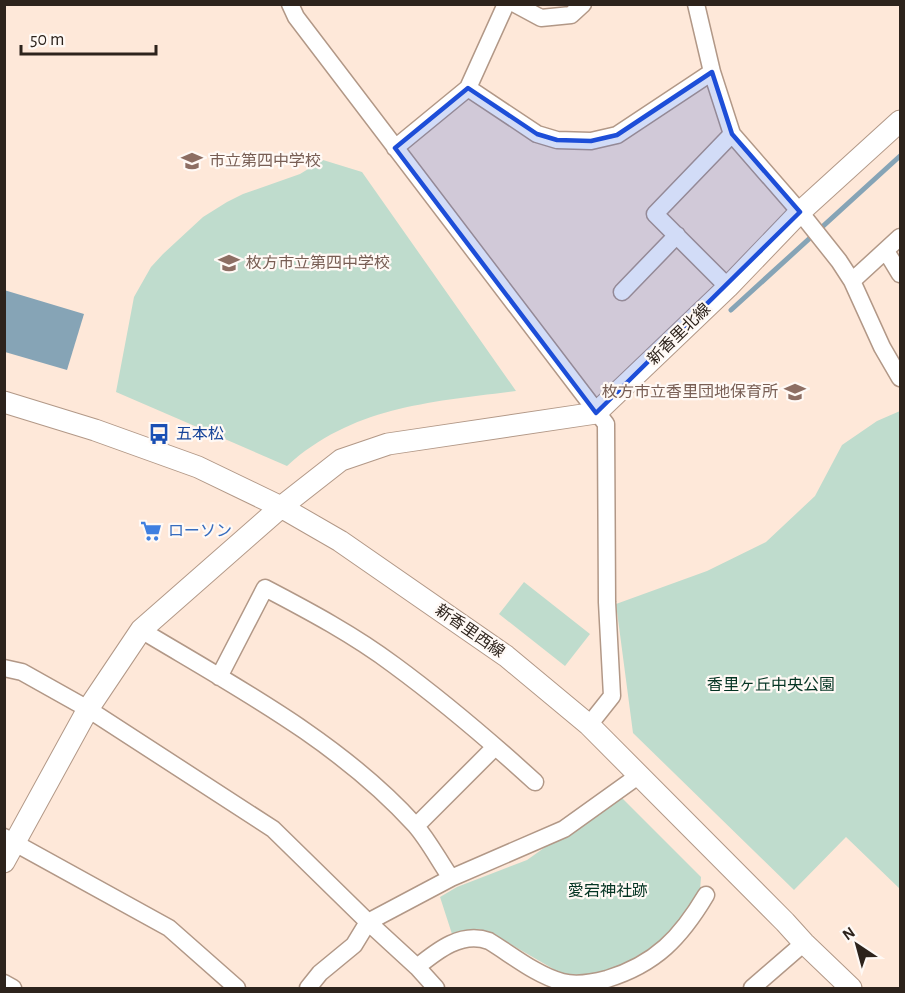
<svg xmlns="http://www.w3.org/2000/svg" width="905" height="993" viewBox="0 0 905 993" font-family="'Alegreya Sans','Noto Sans JP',sans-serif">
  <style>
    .green { fill: #bfdccd }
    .water { fill: #86a4b6 }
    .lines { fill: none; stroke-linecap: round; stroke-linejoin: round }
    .stream { stroke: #86a4b6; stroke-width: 5 }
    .minor-casing { stroke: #b29887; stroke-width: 19 }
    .tertiary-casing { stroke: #b29887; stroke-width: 23 }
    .minor { stroke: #fff; stroke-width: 16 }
    .tertiary { stroke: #fff; stroke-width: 21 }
    .marked { fill: #1d4ed8; fill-opacity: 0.2; stroke: #1d4ed8; stroke-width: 4.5; stroke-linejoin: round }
    .labels { text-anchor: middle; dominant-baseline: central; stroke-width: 4.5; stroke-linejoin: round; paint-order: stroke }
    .education-label { font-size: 16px; fill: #785e54; stroke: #fff9f5; text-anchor: start }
    .street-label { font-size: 16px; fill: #2d231c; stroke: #fff9f5 }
    .transit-label { font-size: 16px; fill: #164399; stroke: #fff9f5; text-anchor: start }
    .shop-label { font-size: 16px; fill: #366cbe; stroke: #fff9f5; text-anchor: start }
    .park-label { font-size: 16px; fill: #043423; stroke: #fff9f5 }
  </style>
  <rect width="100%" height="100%" fill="#fee8d9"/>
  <path class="green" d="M323,160L362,172L516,391C432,402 353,406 287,466L116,392L134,297L151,267L163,254L203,217L227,202L243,194L300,174Z
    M900,411V889L846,837L794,890L633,733L616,604L707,571L766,542L815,496L842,445L877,421Z
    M524,582L590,634L565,666L499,614Z
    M619,795L701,877L700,891L674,929L653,948L627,965L598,974L576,977L562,974L493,934L479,929L465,930L452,934L440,897L457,887L527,860Z"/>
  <path class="water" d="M4,290L84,314L67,370L5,352Z"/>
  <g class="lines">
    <path class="stream" d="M731,310L900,156"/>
    <defs>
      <path id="minor" d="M290,4L296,17L606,424L607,602L612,696L589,725
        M515,4L541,18L571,15L583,4
        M696,4L712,72L732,134L800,212L839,261L852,281L882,347L900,378
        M468,88L537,134L557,140L591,141L617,135L712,72
        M395,148L468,88L506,4
        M886,251L900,274
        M852,281L900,237
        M728,287L655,214L732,134
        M622,292L677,235
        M141,630C236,687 340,742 415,825C429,841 439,861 451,878
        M4,668L22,672L88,709L273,829L368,922L417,967L436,988
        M219,677L265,588C309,611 354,635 394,665C443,701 490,741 535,782
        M416,826L495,747
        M4,837L169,928L237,988
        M417,967C438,950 462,931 489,941C512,955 536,975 562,982C577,986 592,983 607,979C656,964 681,937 706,895
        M4,983L13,988
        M308,988L320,973L354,945L368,922L451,878L564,829L638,776
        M752,988L804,943"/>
      <path id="tertiary" d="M4,402L95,430L198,467L281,507L340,541L506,656L589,725L785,922L804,943L851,988
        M4,862L88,709L141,630L281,507L341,460L388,444L596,413L728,287L800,212L900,121"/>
    </defs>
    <use href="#minor" class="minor-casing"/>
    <use href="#tertiary" class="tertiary-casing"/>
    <use href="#minor" class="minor"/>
    <use href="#tertiary" class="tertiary"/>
  </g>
  <path class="marked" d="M712,72L732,134L800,212L596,413L395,148L468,88L537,134L557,140L591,141L617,135Z"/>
  <defs>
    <symbol id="school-bare" viewBox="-9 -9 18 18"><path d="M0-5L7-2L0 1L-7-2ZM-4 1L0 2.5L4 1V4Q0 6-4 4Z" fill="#8d6e63" stroke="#fff9f5" stroke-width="2.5" paint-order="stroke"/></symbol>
    <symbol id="bus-bare" viewBox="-9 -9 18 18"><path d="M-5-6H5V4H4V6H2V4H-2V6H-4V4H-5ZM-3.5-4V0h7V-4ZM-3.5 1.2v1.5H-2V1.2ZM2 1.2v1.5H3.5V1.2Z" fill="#1a4fb4" stroke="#fff9f5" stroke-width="2.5" paint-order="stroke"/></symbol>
    <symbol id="supermarket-bare" viewBox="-9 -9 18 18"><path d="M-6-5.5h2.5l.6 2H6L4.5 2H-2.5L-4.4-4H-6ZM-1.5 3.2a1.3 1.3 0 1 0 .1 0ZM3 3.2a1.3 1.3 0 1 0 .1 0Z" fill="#3f7fe0" stroke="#fff9f5" stroke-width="2.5" paint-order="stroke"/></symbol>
  </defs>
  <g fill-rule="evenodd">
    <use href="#school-bare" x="177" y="146" width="30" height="30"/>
    <use href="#school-bare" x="214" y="248" width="30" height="30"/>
    <use href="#school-bare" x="780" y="377" width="30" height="30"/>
    <use href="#bus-bare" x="144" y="419" width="30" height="30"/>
    <use href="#supermarket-bare" x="136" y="516" width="30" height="30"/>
  </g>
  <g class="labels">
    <g class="education-label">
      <text x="209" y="161">市立第四中学校</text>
      <text x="246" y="263">枚方市立第四中学校</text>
      <text x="778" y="392" text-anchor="end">枚方市立香里団地保育所</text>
    </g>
    <g class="street-label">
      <text transform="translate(679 334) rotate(-44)">新香里北線</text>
      <text transform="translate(470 631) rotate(35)">新香里西線</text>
    </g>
    <g class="transit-label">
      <text x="176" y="434">五本松</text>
    </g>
    <g class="shop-label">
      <text x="168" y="531">ローソン</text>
    </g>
    <g class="park-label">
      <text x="771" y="685">香里ヶ丘中央公園</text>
      <text x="608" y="891">愛宕神社跡</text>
    </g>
  </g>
  <rect width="905" height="993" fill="none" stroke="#2d231c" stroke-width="12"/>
  <g transform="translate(857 945) rotate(324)" stroke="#fff9f5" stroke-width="4.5" paint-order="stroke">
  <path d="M0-4.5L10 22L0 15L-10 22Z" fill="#2d231c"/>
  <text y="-9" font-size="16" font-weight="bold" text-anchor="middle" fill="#2d231c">N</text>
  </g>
  <path d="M21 45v9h135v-9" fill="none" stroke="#2d231c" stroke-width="3"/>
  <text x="30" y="45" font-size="18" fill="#2d231c" stroke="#fff9f5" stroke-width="4.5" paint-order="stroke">50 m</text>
</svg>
